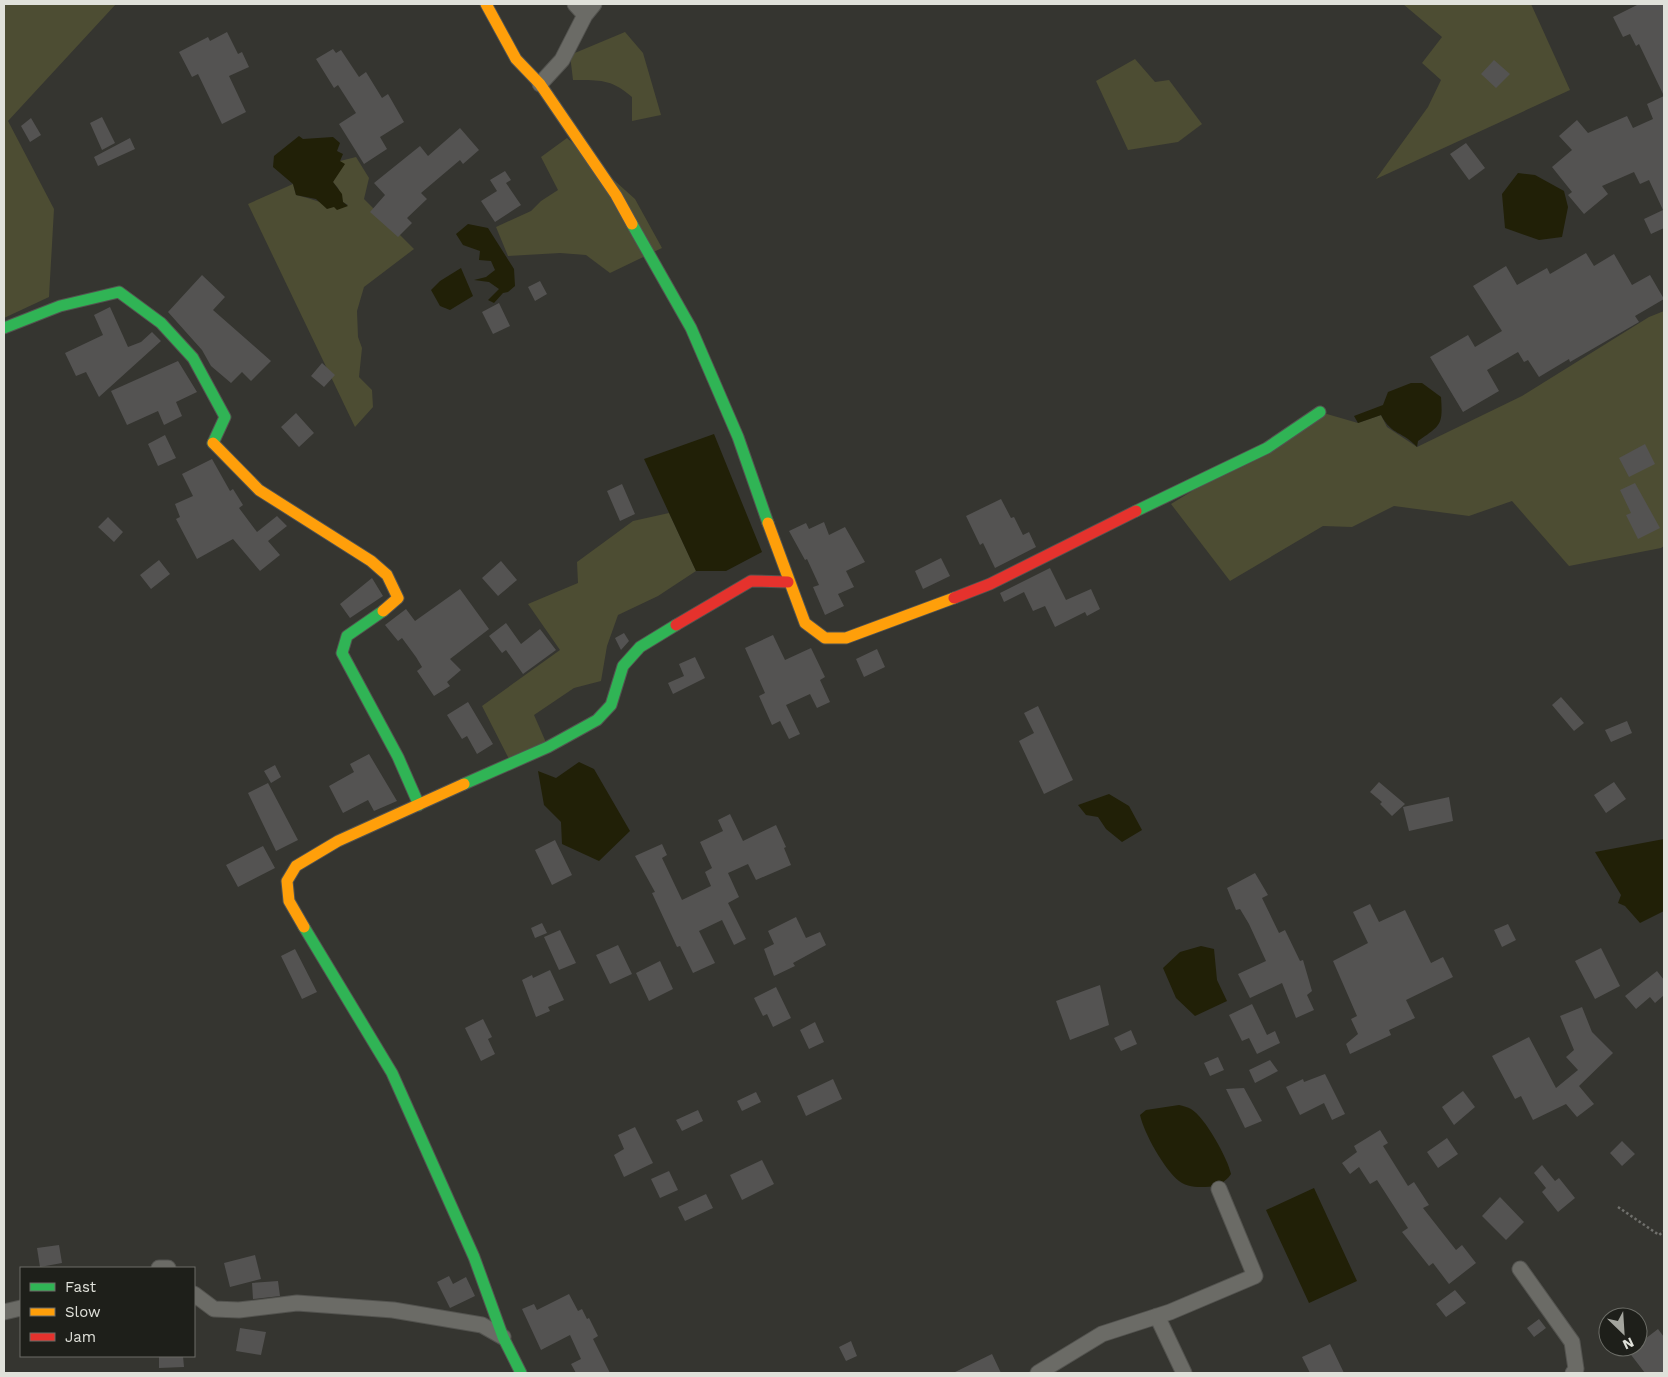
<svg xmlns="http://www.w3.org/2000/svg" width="1668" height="1377" viewBox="0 0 1668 1377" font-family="'Work Sans',sans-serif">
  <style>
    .green { fill: #4d4d33 }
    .water { fill: #212007 }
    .building { fill: #545352 }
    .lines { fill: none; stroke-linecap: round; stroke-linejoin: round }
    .street-casing { stroke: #53534f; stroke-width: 17 }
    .fast-casing { stroke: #53534f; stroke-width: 13 }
    .slow-casing { stroke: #53534f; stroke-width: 13 }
    .jam-casing { stroke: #53534f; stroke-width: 13 }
    .path { stroke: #70706c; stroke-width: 2.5; stroke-dasharray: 2.5 2.5; stroke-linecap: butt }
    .street { stroke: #6b6b66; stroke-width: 15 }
    .fast { stroke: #30b455; stroke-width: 11 }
    .slow { stroke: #ff9f0a; stroke-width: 11 }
    .jam { stroke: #e5322d; stroke-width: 11 }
  </style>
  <rect width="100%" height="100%" fill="#353530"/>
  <path class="green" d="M4,4H116L8,121L54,209L49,297L4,318Z
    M1403,4H1531L1570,90L1376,179L1428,107L1441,80L1422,63L1442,37Z
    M625,32L643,53L661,115L632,121V97C612,79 599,80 573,80L570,55Z
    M1135,59L1155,82L1169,80L1202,124L1178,142L1128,150L1096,81Z
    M567,138L635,199L662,248L610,273L586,255L560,253L508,256L496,227L531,211L541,201L558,190L541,157Z
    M356,157L369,178L364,199L414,249L364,287L357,311L358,337L362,348L359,377L372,390L373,407L355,427L248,204L293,184L296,195C314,199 330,208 348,205L343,202L338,188L333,182L340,161Z
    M1664,311V546L1661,548L1569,566L1512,501L1469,516L1394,506L1352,527L1323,526L1230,581L1171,504L1320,412L1358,423L1381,415L1387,427L1417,447L1522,396L1649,317Z
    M669,513L696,571L658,596L618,615L607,646L601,681L574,688L534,715L548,747L511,763L482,706L560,650L528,604L578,583L577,562L633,521Z"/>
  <path class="water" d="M299,136L303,139L333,137L340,143L337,151L343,154L340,161L345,164L333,182L342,194L343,202L348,206L337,210L334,207L327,209L316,199L296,195L293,184L273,167L274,156Z
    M1518,173L1535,175L1564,191L1568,207L1562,237L1539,240L1505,228L1502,194Z
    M468,224L488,228L514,269L515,286L508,292L503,293L494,303L488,300L499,289L489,282L474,280L486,277L495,270L491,261L479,260L480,251L463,245L456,234Z
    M461,268L473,296L450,310L440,306L431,290L440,281Z
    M1411,383H1422L1441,397C1443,425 1441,425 1418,441L1417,447C1403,431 1392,436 1381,415L1358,423L1354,416L1383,405L1388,392Z
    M714,434L762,552L726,571H696L644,459Z
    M579,762L594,769L630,831L599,861L562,844L561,822L544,805L538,771L556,778Z
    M1109,794L1129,806L1142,830L1122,842L1106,829L1098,817L1086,815L1078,805Z
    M1664,839V911L1640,923L1625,906L1618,903L1621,895L1595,852Z
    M1201,946L1214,949L1217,980L1227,1001L1195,1016L1176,998L1163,968L1180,952Z
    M1179,1105C1183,1106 1188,1107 1191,1109C1205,1117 1228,1159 1231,1174C1225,1183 1216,1187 1205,1187C1195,1187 1187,1187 1179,1181C1164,1169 1144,1133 1140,1115L1146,1110Z
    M1314,1188L1357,1281L1309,1303L1266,1210Z"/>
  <path class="building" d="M1639,4H1664V228L1651,234L1644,219L1663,210L1649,180L1640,184L1634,172L1602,186L1608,194L1584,214L1568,195L1572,192L1552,167L1572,150L1559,136L1577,120L1588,133L1627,116L1633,128L1653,119L1647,104L1664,96L1639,44L1636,46L1630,34L1623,37L1613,17Z
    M227,32L238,54L242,52L249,67L229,76L246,112L222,124L198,74L192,77L179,52L208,37L210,41Z
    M333,49L336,53L341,50L359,77L366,72L382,98L388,94L404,122L380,137L387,149L364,164L339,124L356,113L338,85L334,88L316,59Z
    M1494,60L1510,74L1496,88L1481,74Z
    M102,117L115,143L102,150L90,123Z
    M31,118L41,135L30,142L21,126Z
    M460,128L479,150L463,164L460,160L421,193L427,199L407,218L412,223L398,237L370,212L385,195L374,183L420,146L428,156Z
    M130,138L135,149L98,166L94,157Z
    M1466,143L1485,168L1469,180L1450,154Z
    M505,171L511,180L506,183L521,205L495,222L481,201L497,191L490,180Z
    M1586,253L1594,266L1614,254L1632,285L1650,275L1664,299L1635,316L1639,322L1570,362L1569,359L1539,377L1528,360L1524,362L1518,352L1487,370L1499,391L1463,412L1430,357L1468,335L1475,347L1502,331L1473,286L1506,266L1517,285L1547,268L1550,274Z
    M202,275L225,297L213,310L271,361L251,381L242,372L231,383L211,366L202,350L168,312Z
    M540,281L547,294L535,301L528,287Z
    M499,303L510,326L493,334L482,312Z
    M110,307L128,347L141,342L152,332L161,341L99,397L86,372L76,376L65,353L103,335L94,315Z
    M178,361L197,392L176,402L182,416L164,425L158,411L127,425L111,391Z
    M322,363L335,375L324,387L311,376Z
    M296,413L314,433L299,447L281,427Z
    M165,435L176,458L158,466L148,444Z
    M1645,444L1655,464L1629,477L1619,458Z
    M212,459L230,491L233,489L243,505L239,508L257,532L277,516L287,526L268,541L280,555L260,571L233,539L197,559L176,519L180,517L175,504L193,496L182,474Z
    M1635,483L1660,528L1638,539L1626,515L1631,513L1620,490Z
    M622,484L635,514L620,521L607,491Z
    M1001,499L1011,518L1014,517L1023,535L1029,532L1036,547L995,568L983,543L980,545L966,516Z
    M108,517L123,532L114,542L98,527Z
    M824,522L829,535L845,527L865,562L846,571L854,587L838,594L844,606L825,615L813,587L819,585L807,559L805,560L789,531L806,523L809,529Z
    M941,558L950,576L923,589L915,571Z
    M159,560L170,574L151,589L140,575Z
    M501,561L517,580L498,596L482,578Z
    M1050,568L1066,600L1091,589L1100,609L1087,616L1085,612L1055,627L1045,606L1033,611L1024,592L1004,602L1000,593Z
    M372,578L383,596L350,618L340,604Z
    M460,589L489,629L450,659L461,670L447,682L450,686L434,696L417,671L422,667L416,657L402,638L398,641L385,625L406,609L415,621Z
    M506,623L521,644L540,629L556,650L523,674L506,650L502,653L489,636Z
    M624,633L629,641L621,650L615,638Z
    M773,635L785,660L811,648L825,677L820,680L830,702L817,708L810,694L786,705L800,734L789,739L780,721L772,725L759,696L765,693L745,648Z
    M877,649L885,667L864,677L856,659Z
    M695,657L705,678L673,694L668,683L684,676L679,664Z
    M1561,697L1584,723L1574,731L1552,705Z
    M468,702L493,744L477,754L467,736L462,739L447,715Z
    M1038,706L1073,780L1044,794L1019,741L1034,733L1024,713Z
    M1627,721L1632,733L1611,742L1605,730Z
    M369,754L397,801L374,811L368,800L343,813L329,786L354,772L350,764Z
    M275,765L281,777L271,783L264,771Z
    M1379,782L1405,804L1392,816L1380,804L1382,802L1370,792Z
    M1614,782L1626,799L1606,813L1594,795Z
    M268,783L298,840L276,851L248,793Z
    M1449,797L1453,821L1409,831L1403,807Z
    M730,814L743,841L776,825L786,847L784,848L791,865L756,880L748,864L728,873L739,897L728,903L746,939L734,945L722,920L699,931L715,963L693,973L680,946L677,947L652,893L655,892L635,856L662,844L667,855L662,858L682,900L711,886L705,872L712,868L700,842L723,831L718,820Z
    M555,840L572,875L552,885L535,850Z
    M263,846L275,868L238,887L226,865Z
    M1255,873L1268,895L1262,898L1279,933L1285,930L1300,961L1303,960L1312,991L1307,995L1314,1010L1296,1018L1282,983L1250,998L1238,974L1266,961L1249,924L1240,909L1236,910L1227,888Z
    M1370,904L1379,922L1405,910L1431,963L1443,957L1453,977L1406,1000L1415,1018L1389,1030L1391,1035L1350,1054L1346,1044L1358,1034L1351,1019L1357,1016L1333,961L1368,943L1353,912Z
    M796,917L806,938L820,932L826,945L793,963L795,966L774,976L764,949L774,944L768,931Z
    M542,923L547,933L535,938L531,928Z
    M1508,924L1516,940L1502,947L1494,930Z
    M560,930L576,963L559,970L544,937Z
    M618,945L632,974L610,984L596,955Z
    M1601,948L1620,986L1595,999L1575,961Z
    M295,949L317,992L302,999L281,956Z
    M660,961L673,989L649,1001L636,973Z
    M550,970L564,1000L548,1007L550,1011L536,1017L522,980L532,975L533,978Z
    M1657,971L1664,980V995L1655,1003L1650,997L1636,1009L1625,996Z
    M1100,985L1109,1025L1070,1040L1056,1001Z
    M776,987L791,1018L773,1027L767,1014L763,1016L754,998Z
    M1252,1004L1267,1035L1275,1031L1280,1043L1257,1054L1249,1038L1242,1041L1229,1015Z
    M1582,1007L1592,1032L1613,1053L1579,1086L1594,1104L1577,1117L1566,1104L1533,1120L1521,1096L1515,1099L1492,1056L1529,1037L1556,1088L1578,1070L1566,1057L1574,1050L1560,1016Z
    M483,1019L492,1037L488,1039L495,1054L481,1061L465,1028Z
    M815,1022L824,1042L809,1049L800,1030Z
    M1131,1030L1137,1044L1121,1051L1114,1038Z
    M1218,1057L1224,1070L1210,1076L1204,1063Z
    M1270,1060L1278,1071L1255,1083L1249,1070Z
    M1325,1074L1345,1114L1332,1120L1324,1103L1300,1115L1286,1087L1303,1079L1304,1082Z
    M833,1079L842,1099L806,1116L797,1096Z
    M1244,1088L1262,1121L1245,1128L1226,1089Z
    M1463,1091L1475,1107L1454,1125L1442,1107Z
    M756,1092L761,1102L742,1111L737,1101Z
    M698,1110L703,1121L682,1131L676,1120Z
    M635,1127L653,1163L624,1177L614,1155L624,1149L618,1135Z
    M1380,1130L1388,1143L1383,1146L1408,1186L1414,1182L1429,1205L1423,1208L1456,1250L1462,1245L1476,1263L1449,1284L1433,1263L1429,1266L1402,1232L1408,1228L1377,1180L1370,1184L1359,1167L1350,1174L1342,1163L1357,1152L1354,1146Z
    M1447,1138L1458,1154L1438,1168L1427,1152Z
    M1622,1141L1635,1154L1622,1166L1610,1153Z
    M762,1160L774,1184L742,1200L730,1175Z
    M1542,1165L1555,1181L1559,1178L1575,1198L1558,1212L1542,1192L1546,1188L1534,1173Z
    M669,1171L678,1190L660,1198L651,1179Z
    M706,1194L713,1208L685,1221L678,1207Z
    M1500,1197L1524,1222L1506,1240L1482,1216Z
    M59,1245L62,1263L40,1267L37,1248Z
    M255,1255L261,1279L230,1287L224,1263Z
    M449,1276L453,1284L466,1277L475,1296L450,1308L437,1282Z
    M278,1281L280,1296L253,1299L252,1283Z
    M1455,1290L1466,1303L1446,1317L1436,1304Z
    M569,1294L578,1311L582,1309L587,1319L589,1318L598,1336L593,1339L610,1373H576L571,1364L581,1359L570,1335L541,1350L522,1309L534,1304L537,1310Z
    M1539,1319L1546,1328L1534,1337L1527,1328Z
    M240,1328L266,1332L261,1355L236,1351Z
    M1658,1329L1664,1337V1373H1645L1625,1347H1638V1331L1645,1339Z
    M851,1341L857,1356L846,1361L839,1347Z
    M1330,1344L1344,1373H1310L1302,1357Z
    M992,1354L1001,1373H953Z
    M159,1356H183L184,1367L159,1368Z"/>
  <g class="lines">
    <defs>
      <path id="street" d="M575,4L585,15
        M540,84L562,60L585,15L594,4
        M159,1268H168
        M1520,1269L1572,1342L1576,1369L1573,1373
        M194,1294L214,1309L239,1310L297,1303L393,1310L482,1325L503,1337
        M4,1312L21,1308
        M1157,1316L1184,1373
        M1038,1373L1102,1334L1170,1312L1255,1276L1219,1189"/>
      <path id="fast" d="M632,224L691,328L738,437L768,523
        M4,328L60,306L119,292L161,323L193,358L225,417L213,443
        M1136,511L1267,448L1320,412
        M383,611L347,636L342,653L398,757L419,805
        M464,784L548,747L597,720L611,705L623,666L640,647L676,625
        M304,927L392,1073L474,1257L503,1337L521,1373"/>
      <path id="slow" d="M486,4L516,59L540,84L616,195L632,224
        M213,443L259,490L371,561L387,575L398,598L383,611
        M768,523L805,623L825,638H846L954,598
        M304,927L289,901L287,881L296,866L338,841L464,784"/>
      <path id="jam" d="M954,598L990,584L1136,511
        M676,625L751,581L788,582"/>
    </defs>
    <use href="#street" class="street-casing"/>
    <use href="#fast" class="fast-casing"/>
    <use href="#slow" class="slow-casing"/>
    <use href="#jam" class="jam-casing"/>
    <path class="path" d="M1618,1207L1659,1235L1664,1231"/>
    <use href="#street" class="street"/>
    <use href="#fast" class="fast"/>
    <use href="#slow" class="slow"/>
    <use href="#jam" class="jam"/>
  </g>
  <rect width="1668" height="1377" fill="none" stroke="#e0e1da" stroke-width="10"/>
  <rect x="20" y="1267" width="175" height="90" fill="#1e1f1a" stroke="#6c6d67"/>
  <rect x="30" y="1283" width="25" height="8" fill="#30b455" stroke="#6c6d67"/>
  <text x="65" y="1292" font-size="15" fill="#e0e1da">Fast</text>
  <rect x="30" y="1308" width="25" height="8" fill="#ff9f0a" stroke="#6c6d67"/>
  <text x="65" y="1317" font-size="15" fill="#e0e1da">Slow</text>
  <rect x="30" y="1333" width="25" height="8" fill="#e5322d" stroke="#6c6d67"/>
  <text x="65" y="1342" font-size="15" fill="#e0e1da">Jam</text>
  <g transform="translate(1623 1332) rotate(155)"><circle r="24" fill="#1e1f1a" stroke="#6c6d67"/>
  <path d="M0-4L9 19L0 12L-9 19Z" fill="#a4a59e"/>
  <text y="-8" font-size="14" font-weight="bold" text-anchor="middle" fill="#e0e1da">N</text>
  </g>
</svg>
